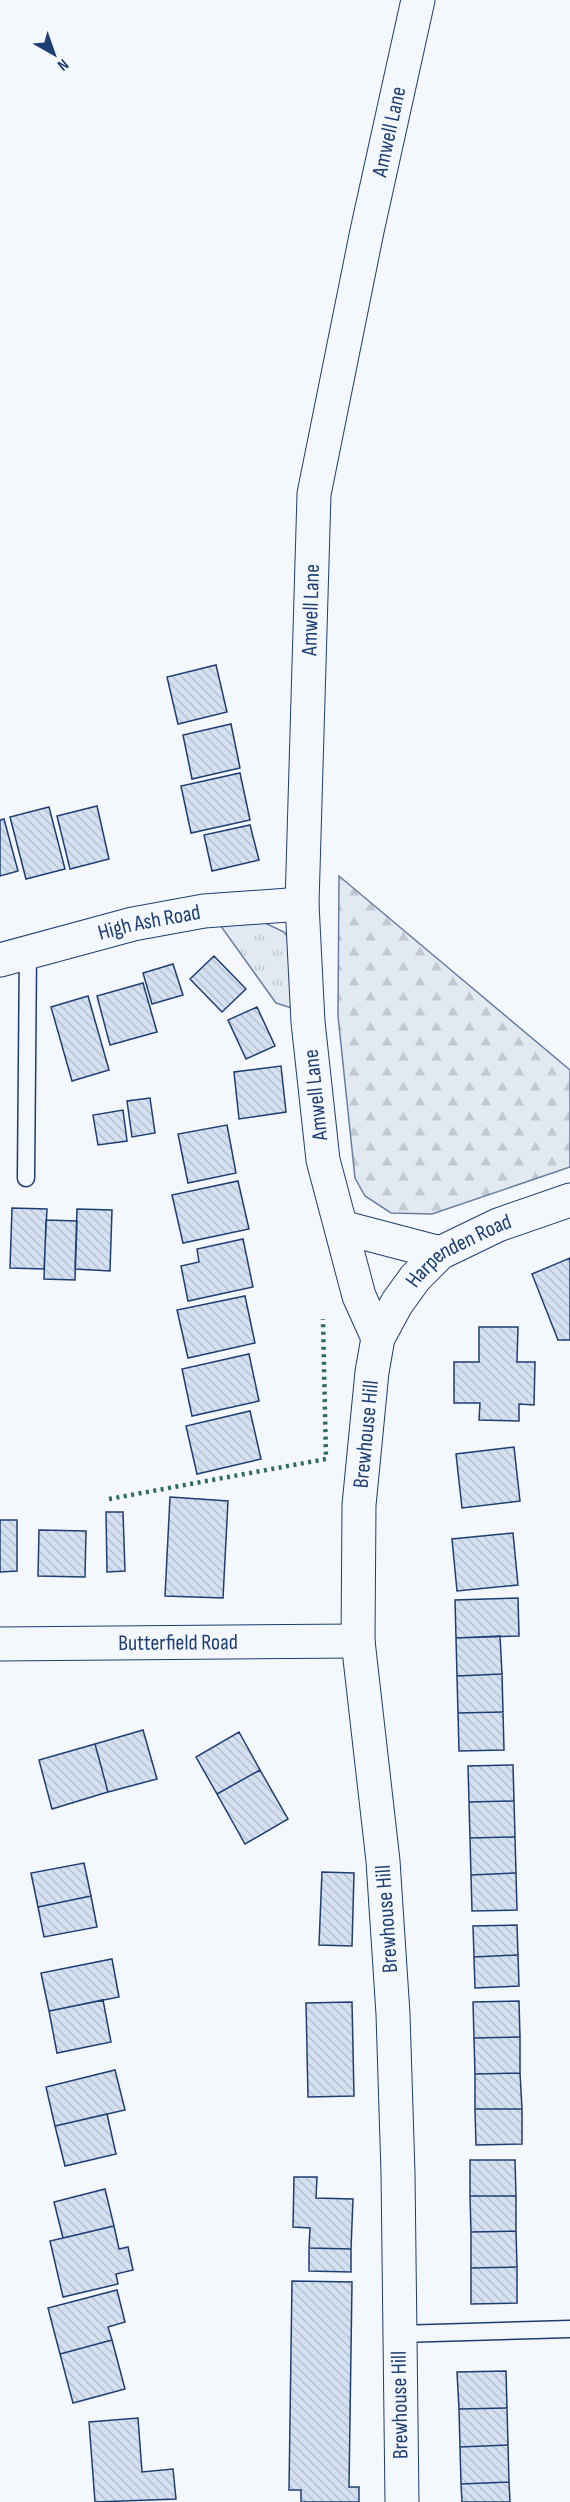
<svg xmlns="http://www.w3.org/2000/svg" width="570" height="2502" viewBox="0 0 570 2502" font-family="'Sofia Sans Condensed',sans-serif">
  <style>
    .grass { fill: url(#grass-tufts); stroke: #687fa3; stroke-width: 1.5 }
    .forest { fill: url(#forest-firs); stroke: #687fa3; stroke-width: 1.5 }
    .building { fill: url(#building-back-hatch); stroke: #1d3f73; stroke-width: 1.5 }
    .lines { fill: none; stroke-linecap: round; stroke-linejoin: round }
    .lane-casing { stroke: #1d3f73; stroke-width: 19 }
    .street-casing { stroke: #1d3f73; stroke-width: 35 }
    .secondary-casing { stroke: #1d3f73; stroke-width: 35 }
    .lane { stroke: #f4f7fb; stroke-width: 16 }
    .street { stroke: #f4f7fb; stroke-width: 33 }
    .secondary { stroke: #f4f7fb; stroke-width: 33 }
    .hedge { stroke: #2c6c60; stroke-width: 4.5; stroke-dasharray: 3 4.5; stroke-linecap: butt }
    .labels { text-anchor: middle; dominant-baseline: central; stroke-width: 4.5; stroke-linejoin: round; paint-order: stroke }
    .street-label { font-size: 22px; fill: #1d3f73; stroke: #f4f7fb }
  </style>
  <defs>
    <pattern id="grass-tufts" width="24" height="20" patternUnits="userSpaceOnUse" patternTransform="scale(1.5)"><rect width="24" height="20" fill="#e3e9f0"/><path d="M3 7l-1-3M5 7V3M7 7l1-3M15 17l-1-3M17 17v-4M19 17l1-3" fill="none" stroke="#c2c9d1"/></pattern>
    <pattern id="forest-firs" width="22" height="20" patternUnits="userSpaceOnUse" patternTransform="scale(1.5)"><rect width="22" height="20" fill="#e3e9f0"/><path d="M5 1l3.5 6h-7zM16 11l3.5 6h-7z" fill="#c2c9d1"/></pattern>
    <pattern id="building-back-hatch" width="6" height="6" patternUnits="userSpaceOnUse" patternTransform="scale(1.5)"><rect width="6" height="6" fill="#d5e0f0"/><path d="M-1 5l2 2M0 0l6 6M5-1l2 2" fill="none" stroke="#b6c1d1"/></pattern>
  </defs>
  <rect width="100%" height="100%" fill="#f4f7fb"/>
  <path class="grass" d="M263,922L284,932L296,948L298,1010L276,1003L220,925Z"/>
  <path class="forest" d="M339,876L570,1070V1167L432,1214L391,1213L365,1196L355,1178L338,1016Z"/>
  <path class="building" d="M216,665L227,712L178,724L167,677Z
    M231,724L240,768L192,779L183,735Z
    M240,773L250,820L191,833L181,786Z
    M97,806L109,859L70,869L57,816Z
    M49,807L65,869L26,879L10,817Z
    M4,819L18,871L0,876V820Z
    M250,825L259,860L212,871L204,835Z
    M214,956L246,989L222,1012L190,979Z
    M173,964L183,995L152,1004L143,973Z
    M143,983L157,1032L110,1045L97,996Z
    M88,996L109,1070L72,1081L51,1007Z
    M257,1007L275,1046L246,1059L228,1020Z
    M281,1066L286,1112L239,1119L234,1072Z
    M150,1098L155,1133L132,1137L127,1101Z
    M123,1110L127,1141L98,1145L93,1115Z
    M227,1125L236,1173L188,1183L178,1134Z
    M238,1181L249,1229L183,1243L172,1195Z
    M12,1208L47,1209L44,1269L10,1268Z
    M77,1209L112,1210L110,1271L75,1269Z
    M46,1220L77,1221L75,1280L44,1279Z
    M243,1239L253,1287L188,1301L181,1266L199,1262L197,1249Z
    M570,1258V1340H558L532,1274Z
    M245,1296L255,1343L188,1358L177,1310Z
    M479,1327H518L517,1362H535L534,1405L519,1404V1421L479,1420L480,1403H454V1362H479Z
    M249,1354L259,1401L192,1416L182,1369Z
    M250,1411L261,1459L197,1474L186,1426Z
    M514,1447L520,1501L462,1508L456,1454Z
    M170,1497L228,1501L223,1598L165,1596Z
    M106,1512H123L125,1571L107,1572Z
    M0,1520H17V1571L0,1572Z
    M39,1530L86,1531L85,1577L38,1576Z
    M513,1533L518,1585L457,1591L452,1539Z
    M518,1598L519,1636L456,1638L455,1600Z
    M500,1636L502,1674L457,1676L456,1638Z
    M502,1674L503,1712L458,1713L457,1676Z
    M503,1712L504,1750L459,1751L458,1713Z
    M143,1730L157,1779L108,1792L95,1744Z
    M239,1732L260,1770L217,1794L196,1757Z
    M95,1744L108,1792L52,1809L39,1760Z
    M513,1765L514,1801L469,1802L468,1766Z
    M260,1770L288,1819L245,1844L217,1794Z
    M514,1801L515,1837L470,1838L469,1802Z
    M515,1837L516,1873L471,1875L470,1838Z
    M84,1863L91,1896L38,1907L31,1873Z
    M322,1872L354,1873L352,1946L319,1945Z
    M516,1873L517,1910L472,1911L471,1875Z
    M91,1896L97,1927L44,1937L38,1907Z
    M517,1925L518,1955L474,1957L473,1926Z
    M518,1955L519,1986L475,1988L474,1957Z
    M112,1959L119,1997L49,2011L41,1973Z
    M103,2000L111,2042L57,2053L49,2011Z
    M519,2001L520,2037L474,2038L473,2002Z
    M352,2002L354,2096L308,2097L306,2003Z
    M520,2037V2073L475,2074L474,2038Z
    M115,2070L125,2110L55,2126L46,2087Z
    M520,2073L522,2109H475V2074Z
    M475,2109H522V2144L476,2145Z
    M107,2114L116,2154L65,2166L55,2126Z
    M470,2160H515L516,2196H470Z
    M294,2177H317L316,2198L353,2199L351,2249L309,2248L310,2228L293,2227Z
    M105,2189L114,2226L63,2238L54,2202Z
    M470,2196H516V2231L471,2232Z
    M114,2226L119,2249L128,2247L133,2270L116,2274L118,2284L63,2297L50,2241Z
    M516,2231L517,2267L471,2268V2232Z
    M309,2248L351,2249V2272L309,2271Z
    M517,2267V2303L471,2304V2268Z
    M292,2281L352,2282L349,2487H359V2502H301V2490H289Z
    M117,2290L125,2322L108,2327L112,2340L60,2354L48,2308Z
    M112,2340L125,2389L73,2403L60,2354Z
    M506,2371L507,2408L459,2409L457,2372Z
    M507,2408L508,2445L460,2447L459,2409Z
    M138,2418L142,2472L173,2469L176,2499L95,2502L89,2422Z
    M508,2445L509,2482L461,2484L460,2447Z
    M509,2482L510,2502H462L461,2484Z"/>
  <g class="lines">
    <defs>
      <path id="lane" d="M26,1178L28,950
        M399,2334L570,2329"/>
      <g id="street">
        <path id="s1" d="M0,960L133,924L204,911L302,904"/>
        <path d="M341,1227L440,1253"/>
        <path id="s2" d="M378,1338L359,1296L323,1160L308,1022L302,904L314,494L367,231L418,0"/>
        <path id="s3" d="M0,1644L358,1641"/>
      </g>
      <g id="secondary">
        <path id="s4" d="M402,2502L398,2173L393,2014L383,1861L358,1641L359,1505L372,1372L378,1338L397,1303L415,1278L440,1253L498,1225L570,1200"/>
      </g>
    </defs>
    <use href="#lane" class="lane-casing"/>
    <use href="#street" class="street-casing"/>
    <use href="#secondary" class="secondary-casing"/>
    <use href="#lane" class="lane"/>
    <use href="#street" class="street"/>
    <use href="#secondary" class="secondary"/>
    <path class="hedge" d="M109,1499L326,1459L323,1319"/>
  </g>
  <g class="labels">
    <g class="street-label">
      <text stroke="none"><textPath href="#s2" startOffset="1224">Amwell Lane</textPath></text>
      <text stroke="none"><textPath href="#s2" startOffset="738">Amwell Lane</textPath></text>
      <text stroke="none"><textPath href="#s1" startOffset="154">High Ash Road</textPath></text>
      <text transform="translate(316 1095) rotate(-96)">Amwell Lane</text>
      <text stroke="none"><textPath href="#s4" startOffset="1290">Harpenden Road</textPath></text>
      <text stroke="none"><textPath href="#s4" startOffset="1070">Brewhouse Hill</textPath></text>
      <text stroke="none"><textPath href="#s3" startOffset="178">Butterfield Road</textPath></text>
      <text transform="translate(387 1919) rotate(-94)">Brewhouse Hill</text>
      <text transform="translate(400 2405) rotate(-91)">Brewhouse Hill</text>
    </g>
  </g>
  <g transform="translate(54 54) rotate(140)" stroke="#f4f7fb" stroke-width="4.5" paint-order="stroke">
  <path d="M0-4.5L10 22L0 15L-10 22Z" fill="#1d3f73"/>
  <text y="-9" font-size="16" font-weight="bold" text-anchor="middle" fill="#1d3f73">N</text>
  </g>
</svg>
